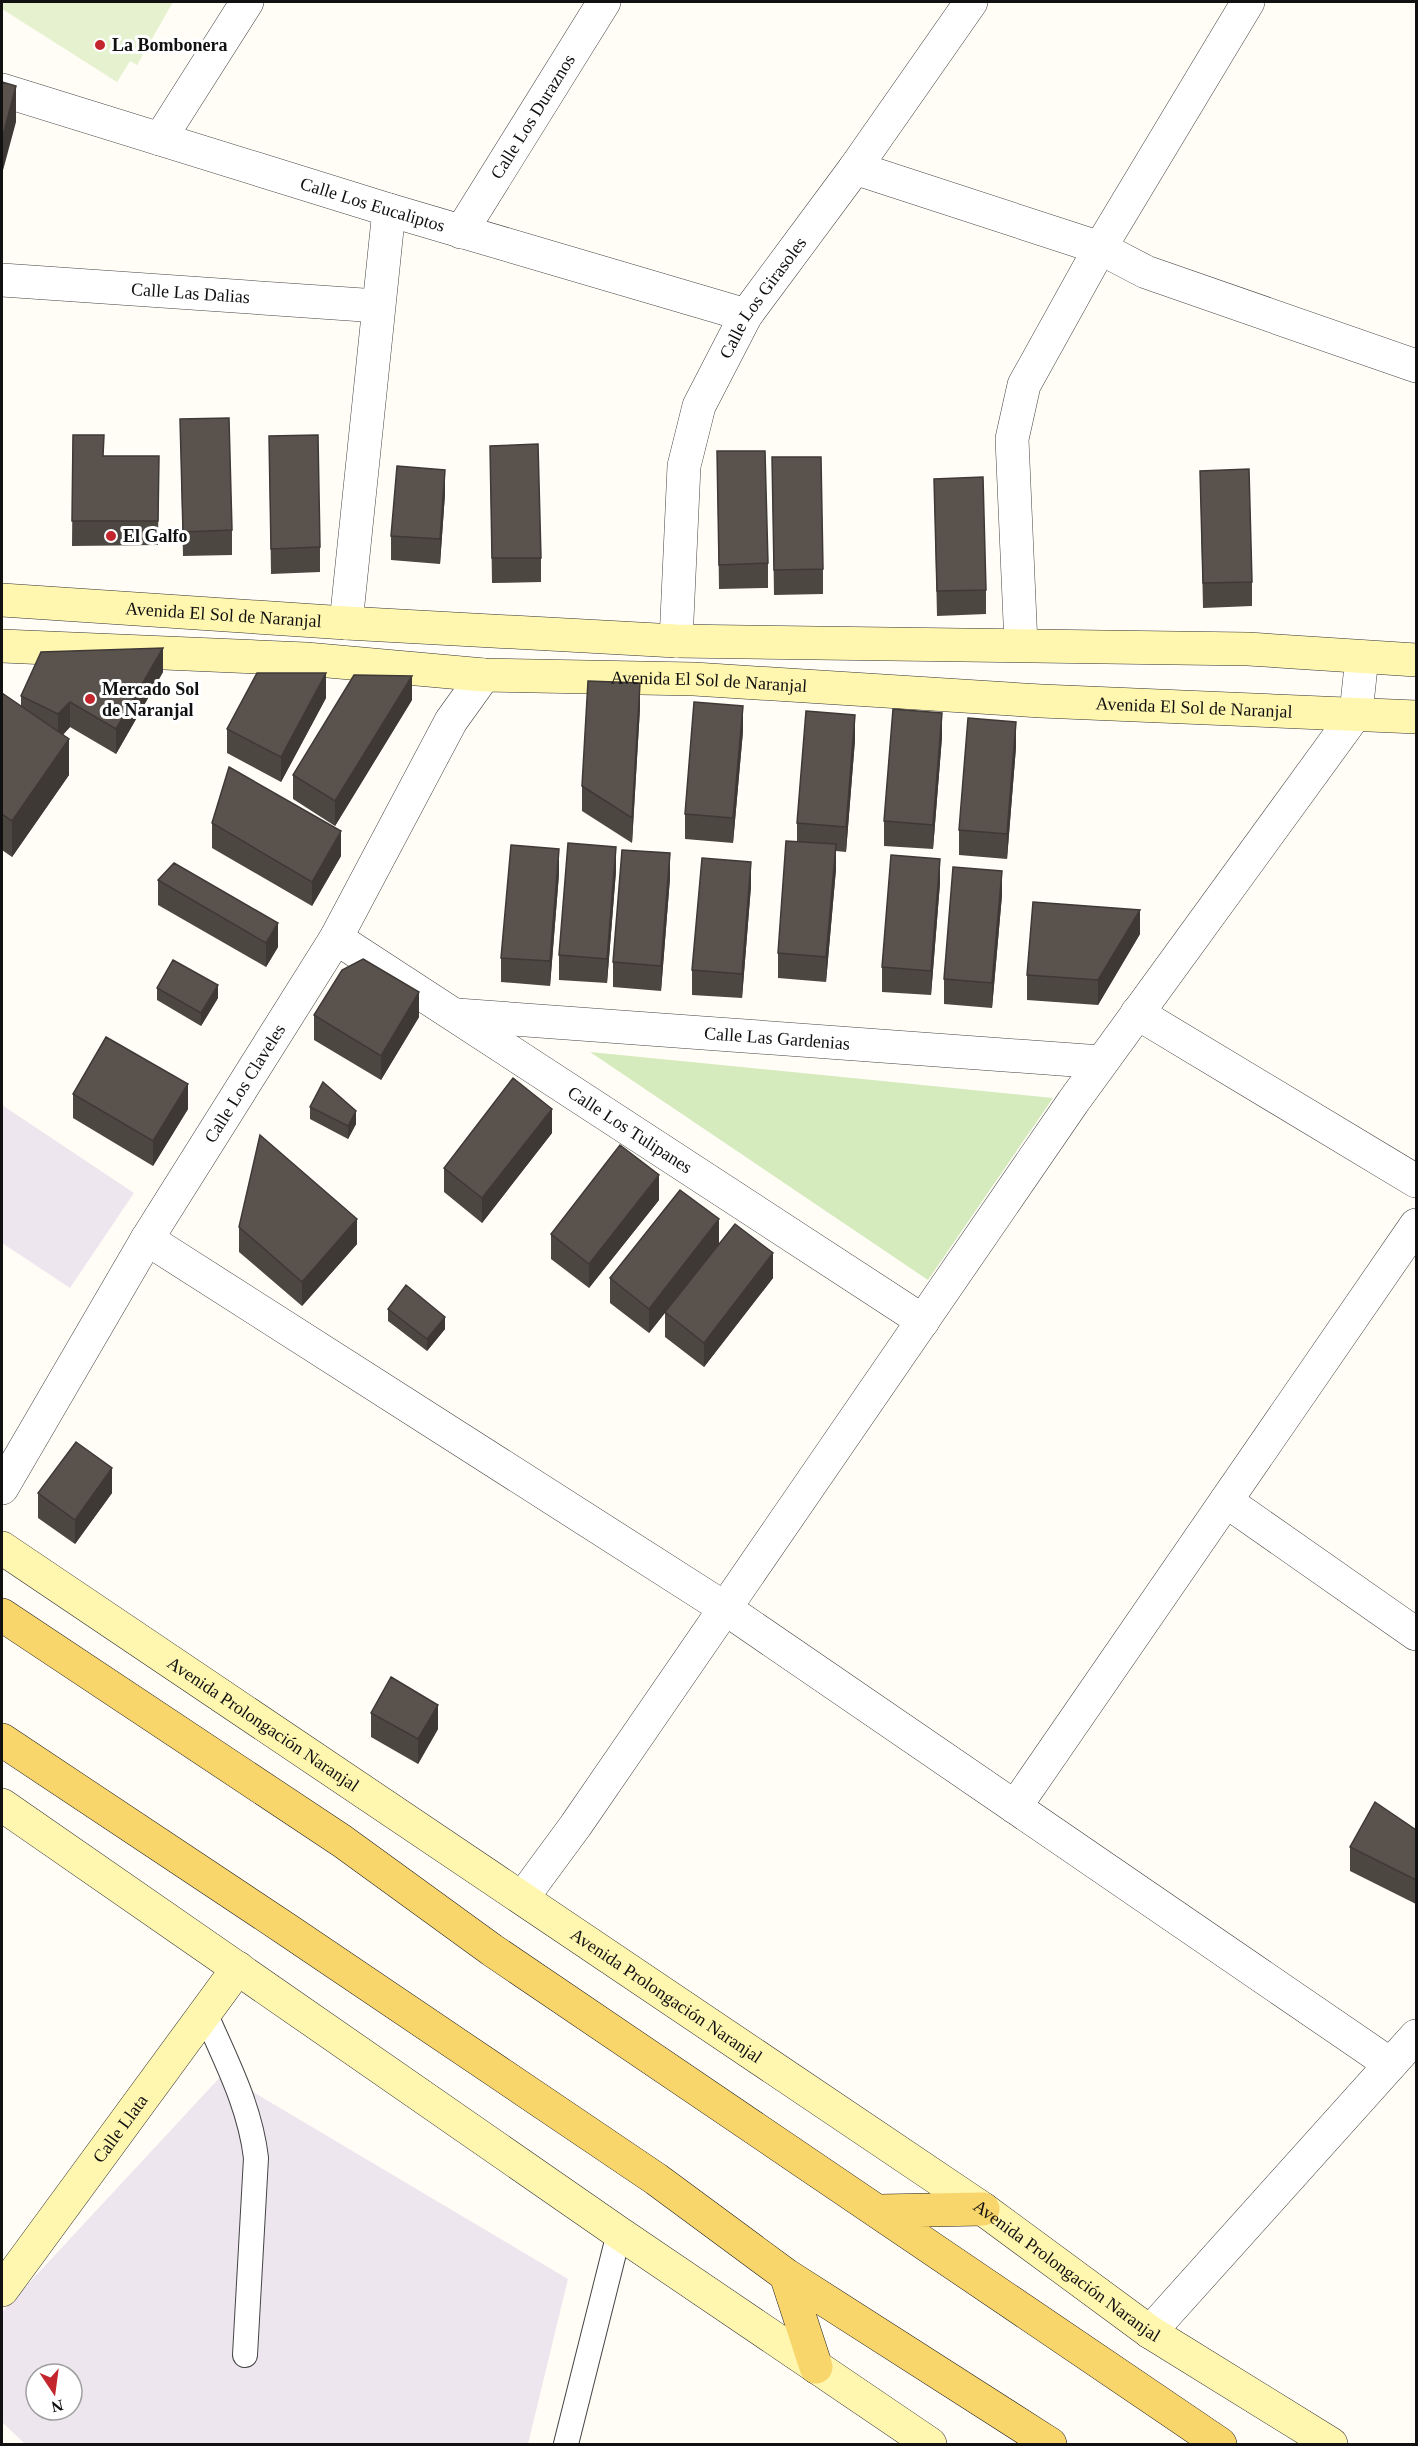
<svg xmlns="http://www.w3.org/2000/svg" width="1418" height="2446" viewBox="0 0 1418 2446" font-family="Georgia,serif">
  <style>
    .industrial { fill: #eee6ef; fill-rule: evenodd }
    .green { fill: #d5ebbd }
    .pitch { fill: #e6f2cf }
    .lines { fill: none; stroke-linecap: round; stroke-linejoin: round }
    .lane-casing { stroke: #444; stroke-width: 26 }
    .street-casing { stroke: #444; stroke-width: 34 }
    .secondary-casing { stroke: #333; stroke-width: 34 }
    .primary-casing { stroke: #222; stroke-width: 34 }
    .lane { stroke: #fff; stroke-width: 24 }
    .street { stroke: #fff; stroke-width: 33 }
    .secondary { stroke: #fff6b0; stroke-width: 33 }
    .primary { stroke: #f9d66b; stroke-width: 33 }
    .wall { fill: #4d4742 }
    .shaded-wall { fill: #3f3936 }
    .building { fill: #5a524d; stroke: #3f3936; stroke-width: 1.5 }
    .poi-dot { fill: #c4262e; stroke: #fff; stroke-width: 2 }
    .labels { text-anchor: middle; dominant-baseline: central; stroke-width: 6; stroke-linejoin: round; paint-order: stroke }
    .poi-label { font-size: 18px; font-weight: bold; fill: #111; stroke: #fff; text-anchor: start }
    .street-label { font-size: 18px; fill: #111; stroke: #fff }
  </style>
  <rect width="100%" height="100%" fill="#fffdf5"/>
  <path class="industrial" d="M2,1105L134,1193L70,1288L2,1243Z
    M223,2074L568,2279L528,2444H25L2,2422V2312ZM36,2374H72V2410H36Z"/>
  <path class="green" d="M590,1052L1053,1098L928,1280Z"/>
  <path class="pitch" d="M2,2H173L137,65L130,61L117,82L2,9Z"/>
  <g class="lines">
    <defs>
      <path id="lane" d="M205,2013C226,2061 250,2106 256,2158L245,2355
        M566,2444L619,2233"/>
      <g id="street">
        <path id="s1" d="M2,90L389,210L746,315"/>
        <path d="M160,139L247,2"/>
        <path d="M855,168L1100,248L1146,272L1416,366"/>
        <path id="s2" d="M461,232L604,2"/>
        <path id="s3" d="M2,280L378,306"/>
        <path d="M346,623L389,210"/>
        <path id="s4" d="M676,641L684,466L699,406L746,315L855,168L971,2"/>
        <path d="M1021,645L1012,439L1024,385L1100,248L1248,2"/>
        <path id="s5" d="M336,938L923,1321"/>
        <path d="M1137,1013L1416,1181"/>
        <path id="s6" d="M457,1015L1101,1062"/>
        <path d="M147,1239L726,1609L1390,2064"/>
        <path id="s7" d="M2,1488L147,1239L336,938L451,721L484,675"/>
        <path d="M1226,1501L1416,1634"/>
        <path d="M1015,1807L1416,1225"/>
        <path d="M523,1897L576,1825L1073,1102L1356,713L1362,657"/>
        <path d="M1150,2332L1416,2036"/>
      </g>
      <g id="secondary">
        <path id="s8" d="M2,600L346,623L676,641L1248,649L1416,660"/>
        <path id="s9" d="M2,646L306,659L484,675L694,679L1041,701L1416,717"/>
        <path id="s10" d="M2,1548L983,2209L1150,2332L1331,2444"/>
        <path d="M2,1805L619,2233L930,2444"/>
        <path id="s11" d="M2,2290L238,1968"/>
      </g>
      <path id="primary" d="M2,1615L342,1841L492,1950L1220,2444
        M2,1740L286,1929L656,2179L786,2275L1050,2444
        M879,2211L983,2209
        M786,2275L816,2367"/>
    </defs>
    <use href="#lane" class="lane-casing"/>
    <use href="#street" class="street-casing"/>
    <use href="#secondary" class="secondary-casing"/>
    <use href="#primary" class="primary-casing"/>
    <use href="#lane" class="lane"/>
    <use href="#street" class="street"/>
    <use href="#secondary" class="secondary"/>
    <use href="#primary" class="primary"/>
  </g>
  <path class="wall" d="M180,419L232,530V555L183,556Z
    M73,435L104,456H159L158,545L72,546Z
    M269,436L320,547V572L271,574Z
    M490,446L541,558V582L492,583Z
    M717,451L768,563V588L719,589Z
    M772,457L823,569V594L774,595Z
    M1200,471L1252,582V606L1203,608Z
    M934,479L986,590V614L937,616Z
    M445,494L440,564L391,560V536Z
    M163,672L116,754L70,727L63,735L69,775L12,857L2,850V693L21,706V696Z
    M326,698L281,782L227,753V729Z
    M412,700L335,826L293,799V775Z
    M640,708L632,843L582,811V786Z
    M743,731L733,843L685,839V814Z
    M942,737L933,849L884,846V821Z
    M855,740L846,852L836,851V869L826,982L778,978V953L797,841V823Z
    M1016,747L1007,859L959,855V830Z
    M212,823L341,856L312,906L212,848Z
    M616,871L607,983L559,980V955Z
    M559,874L550,986L501,982V958Z
    M670,878L661,991L613,987V962Z
    M158,880L278,947L266,967L158,905Z
    M940,883L931,995L882,992V967Z
    M751,886L742,998L692,995V970Z
    M1002,895L992,1008L944,1004V979Z
    M1140,934L1098,1005L1027,1000V975Z
    M157,988L218,998L201,1026L157,1000Z
    M314,1015L419,1017L381,1080L314,1040Z
    M73,1094L188,1109L153,1166L73,1118Z
    M310,1107L356,1124L348,1139L310,1119Z
    M552,1133L482,1223L444,1192V1168Z
    M659,1200L589,1288L551,1259V1234Z
    M239,1227L357,1244L302,1306L239,1252Z
    M719,1244L773,1278L704,1367L665,1337V1313L649,1333L610,1303V1278Z
    M388,1309L445,1329L427,1351L388,1321Z
    M38,1493H112L75,1544L38,1518Z
    M371,1713L438,1729L418,1764L371,1737Z
    M1416,1830V1904L1350,1871V1847Z"/>
  <path class="shaded-wall" d="M16,86V122L2,174V139Z
    M445,470V494L440,564V539Z
    M163,648V672L116,754V729Z
    M326,673V698L281,782V757Z
    M412,676V700L335,826V801Z
    M640,683V708L632,843V818Z
    M70,702V727L58,739V714Z
    M743,706V731L733,843V818Z
    M942,713V737L933,849V825Z
    M855,715V740L846,852V827Z
    M1016,722V747L1007,859V834Z
    M69,739V775L12,857V821Z
    M341,831V856L312,906V882Z
    M836,844V869L826,982V957Z
    M616,847V871L607,983V959Z
    M559,849V874L550,986V961Z
    M670,853V878L661,991V966Z
    M940,859V883L931,995V971Z
    M751,862V886L742,998V974Z
    M1002,871V895L992,1008V983Z
    M1140,910V934L1098,1005V980Z
    M278,923V947L266,967V943Z
    M218,985V998L201,1026V1013Z
    M419,992V1017L381,1080V1056Z
    M188,1084V1109L153,1166V1141Z
    M552,1109V1133L482,1223V1198Z
    M356,1111V1124L348,1139V1126Z
    M659,1175V1200L589,1288V1264Z
    M357,1219V1244L302,1306V1282Z
    M719,1219V1244L649,1333V1309Z
    M773,1253V1278L704,1367V1343Z
    M445,1317V1329L427,1351V1339Z
    M112,1468V1493L75,1544V1520Z
    M438,1705V1729L418,1764V1739Z"/>
  <path class="building" d="M2,82L16,86L2,139Z
    M229,418L232,530L183,532L180,419Z
    M73,435H104L103,456H159L158,521H72Z
    M318,435L320,547L271,549L269,436Z
    M538,444L541,558H492L490,446Z
    M717,451H765L768,563L719,565Z
    M772,457H821L823,569L774,570Z
    M397,466L445,470L440,539L391,536Z
    M1249,469L1252,582L1203,583L1200,471Z
    M983,477L986,590L937,591L934,479Z
    M163,648L116,729L70,702L58,714L21,696L41,652Z
    M257,673H326L281,757L227,729Z
    M354,675L412,676L335,801L293,775Z
    M588,681L640,683L632,818L582,786Z
    M2,693L69,739L12,821L2,814Z
    M694,702L743,706L733,818L685,814Z
    M893,709L942,713L933,825L884,821Z
    M806,711L855,715L846,827L797,823Z
    M968,718L1016,722L1007,834L959,830Z
    M229,767L341,831L312,882L212,823Z
    M786,841L836,844L826,957L778,953Z
    M568,843L616,847L607,959L559,955Z
    M511,845L559,849L550,961L501,958Z
    M622,850L670,853L661,966L613,962Z
    M891,855L940,859L931,971L882,967Z
    M702,858L751,862L742,974L692,970Z
    M174,863L278,923L266,943L158,880Z
    M953,867L1002,871L992,983L944,979Z
    M1033,902L1140,910L1098,980L1027,975Z
    M363,959L419,992L381,1056L314,1015L342,970Z
    M173,960L218,985L201,1013L157,988Z
    M106,1037L188,1084L153,1141L73,1094Z
    M513,1078L552,1109L482,1198L444,1168Z
    M323,1082L356,1111L348,1126L310,1107Z
    M260,1135L357,1219L302,1282L239,1227Z
    M620,1145L659,1175L589,1264L551,1234Z
    M680,1190L719,1219L649,1309L610,1278Z
    M735,1224L773,1253L704,1343L665,1312Z
    M406,1285L445,1317L427,1339L388,1309Z
    M76,1442L112,1468L75,1520L38,1493Z
    M391,1677L438,1705L418,1739L371,1713Z
    M1375,1802L1416,1830V1880L1350,1847Z"/>
  <g class="poi-dot">
    <circle cx="100" cy="45" r="6"/>
    <circle cx="111" cy="536" r="6"/>
    <circle cx="90" cy="699" r="6"/>
  </g>
  <g class="labels">
    <g class="poi-label">
      <text x="112" y="45">La Bombonera</text>
      <text x="123" y="536">El Galfo</text>
      <text x="102" y="689">Mercado Sol<tspan x="102" dy="21">de Naranjal</tspan></text>
    </g>
    <g class="street-label">
      <text stroke="none"><textPath href="#s2" startOffset="136">Calle Los Duraznos</textPath></text>
      <text stroke="none"><textPath href="#s1" startOffset="388">Calle Los Eucaliptos</textPath></text>
      <text stroke="none"><textPath href="#s3" startOffset="189">Calle Las Dalias</textPath></text>
      <text stroke="none"><textPath href="#s4" startOffset="363">Calle Los Girasoles</textPath></text>
      <text stroke="none"><textPath href="#s8" startOffset="222">Avenida El Sol de Naranjal</textPath></text>
      <text stroke="none"><textPath href="#s9" startOffset="708">Avenida El Sol de Naranjal</textPath></text>
      <text stroke="none"><textPath href="#s9" startOffset="1194">Avenida El Sol de Naranjal</textPath></text>
      <text stroke="none"><textPath href="#s6" startOffset="321">Calle Las Gardenias</textPath></text>
      <text stroke="none"><textPath href="#s7" startOffset="472">Calle Los Claveles</textPath></text>
      <text stroke="none"><textPath href="#s5" startOffset="351">Calle Los Tulipanes</textPath></text>
      <text stroke="none"><textPath href="#s10" startOffset="315">Avenida Prolongación Naranjal</textPath></text>
      <text stroke="none"><textPath href="#s10" startOffset="801">Avenida Prolongación Naranjal</textPath></text>
      <text stroke="none"><textPath href="#s11" startOffset="200">Calle Llata</textPath></text>
      <text stroke="none"><textPath href="#s10" startOffset="1287">Avenida Prolongación Naranjal</textPath></text>
    </g>
  </g>
  <rect width="1418" height="2446" fill="none" stroke="#111111" stroke-width="6"/>
  <g transform="translate(54 2392) rotate(167)"><circle r="28" fill="#ffffff" stroke="#a0a0a0" stroke-width="1.5"/>
  <path d="M0-4.5L10 22L0 15L-10 22Z" fill="#c4262e"/>
  <text y="-9" font-size="16" font-weight="bold" text-anchor="middle" fill="#111111">N</text>
  </g>
</svg>
